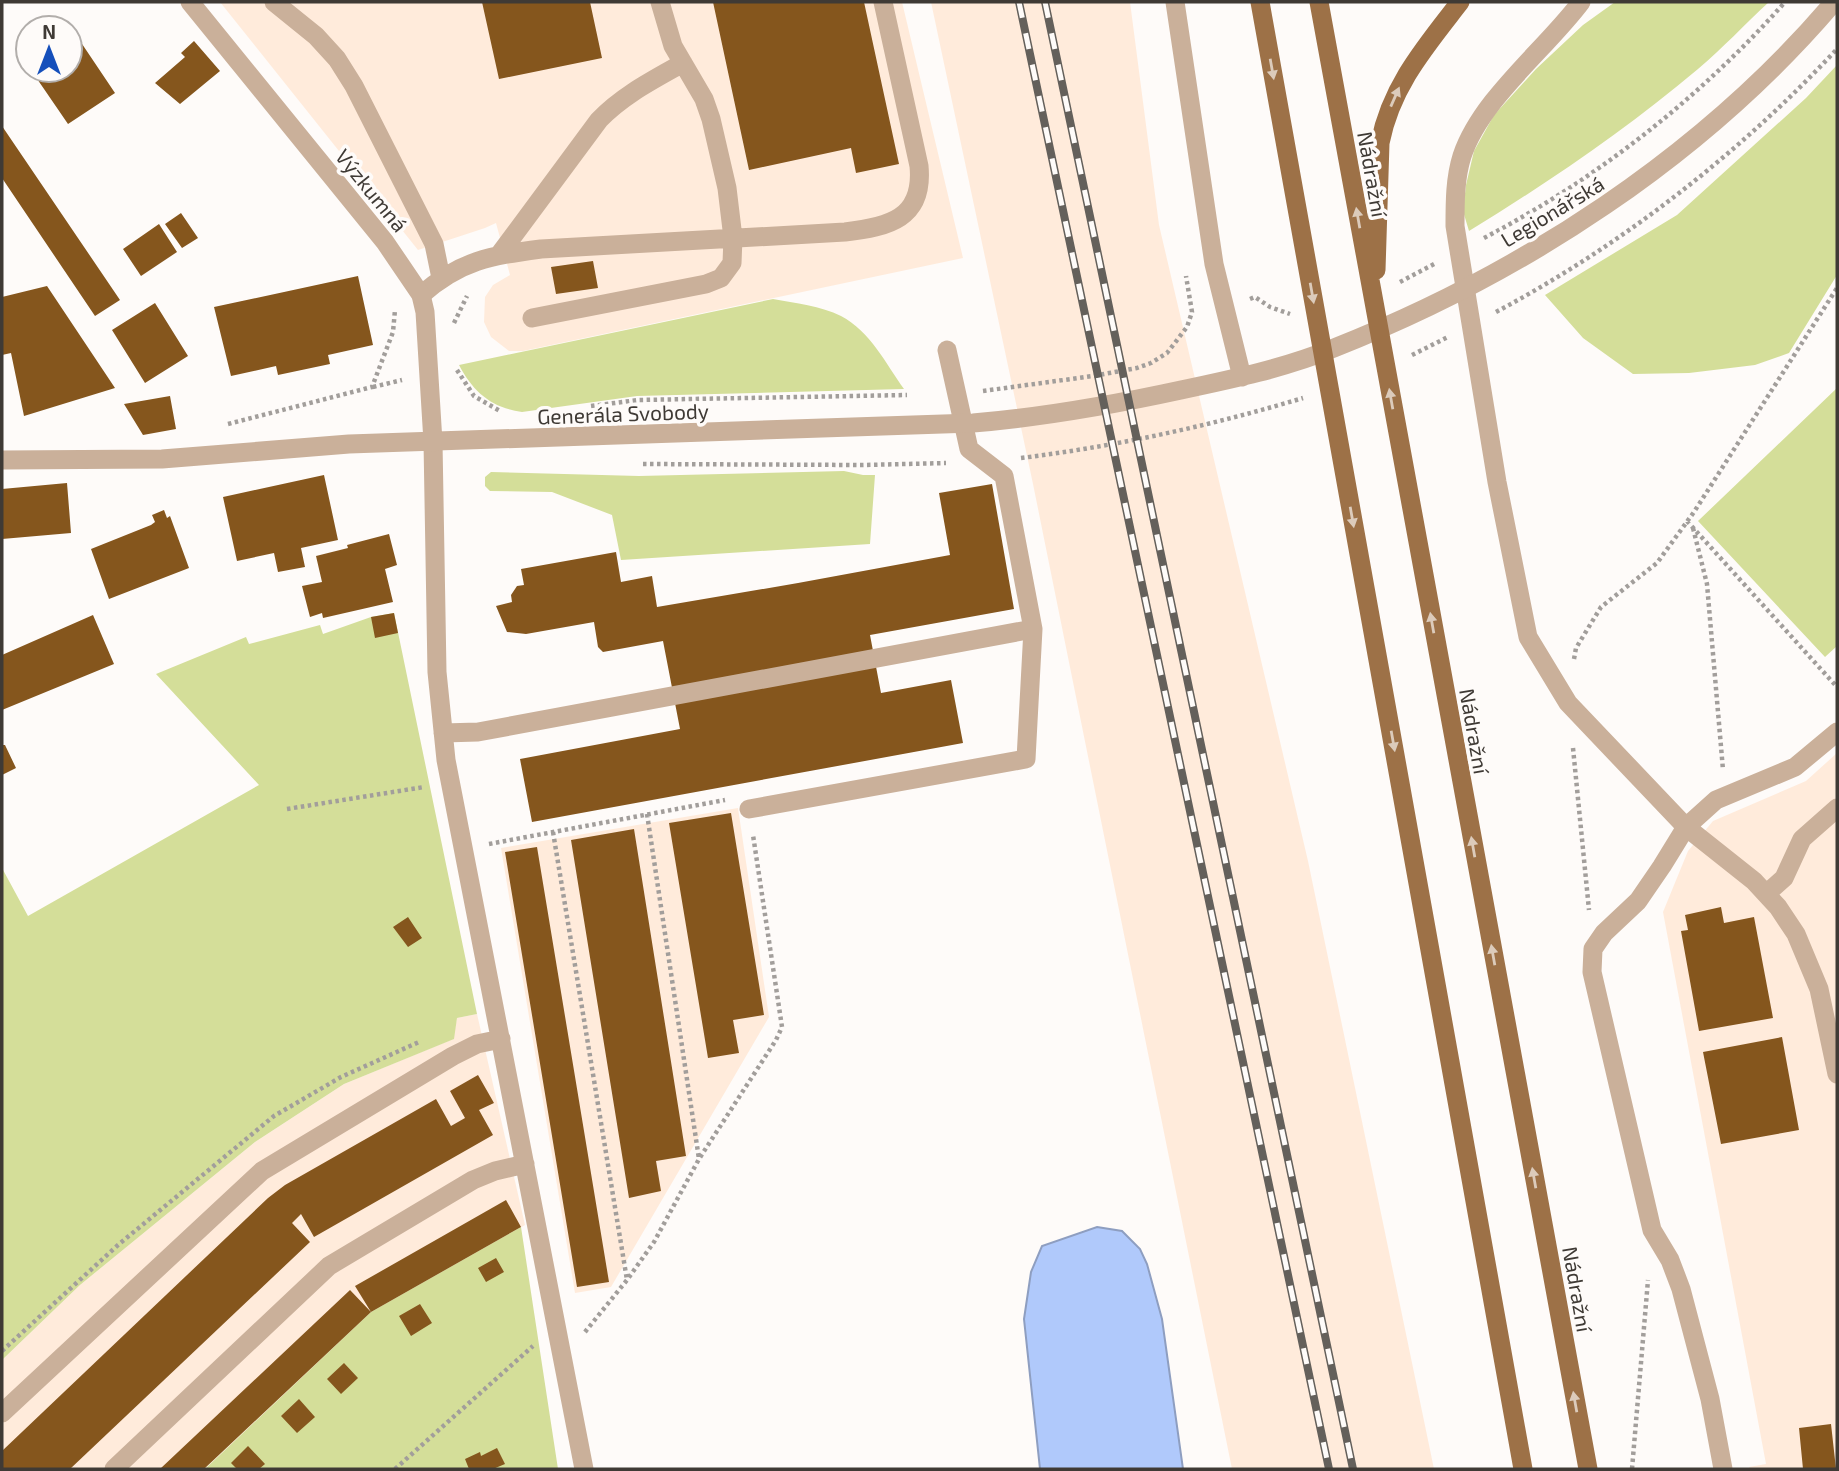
<svg xmlns="http://www.w3.org/2000/svg" width="1839" height="1471" viewBox="0 0 1839 1471" font-family="'Exo 2',sans-serif">
  <style>
    .built { fill: #ffebdb }
    .green { fill: #d4de99 }
    .water { fill: #b0c9fb; stroke: #8e9ec0; stroke-width: 2 }
    .building { fill: #85561d }
    .lines { fill: none; stroke-linecap: round; stroke-linejoin: round }
    .path { stroke: #a29e9b; stroke-width: 4.5; stroke-dasharray: 3.5 3.5; stroke-linecap: butt }
    .service { stroke: #cab09a; stroke-width: 19 }
    .minor { stroke: #cab09a; stroke-width: 19 }
    .primary { stroke: #9d7147; stroke-width: 19 }
    .rail-casing { stroke: #64605b; stroke-width: 8 }
    .rail { stroke: #fefbf9; stroke-width: 5; stroke-dasharray: 16; stroke-linecap: butt }
    .oneway { fill: #dccbbb }
    .labels { text-anchor: middle; dominant-baseline: central; stroke-width: 7; stroke-linejoin: round; paint-order: stroke }
    .street-label { font-size: 21px; fill: #3f3a35; stroke: #fefbf9 }
  </style>
  <rect width="100%" height="100%" fill="#fefbf9"/>
  <path class="built" d="M220,2H902L963,258L523,351H509L491,337L484,322L485,297L493,285L510,275L496,223L485,228L418,250Z
    M931,2H1130L1159,225L1308,861L1434,1469H1232L1033,484Z
    M1837,753V1469H1750L1749,1467L1766,1464L1663,912L1688,851L1713,821L1806,781Z
    M738,808L769,1017L611,1287L575,1293L501,848Z
    M477,1014L525,1225L371,1312L205,1469H2V1360L80,1285L255,1142L344,1084L453,1039L457,1018Z"/>
  <path class="green" d="M1615,2H1769C1745,24 1723,48 1698,69C1627,129 1549,182 1469,231L1463,211L1466,185L1474,151L1494,115L1536,69L1583,25Z
    M1837,65V275L1789,353L1755,365L1689,373L1633,374L1583,338L1545,295L1677,215L1806,98Z
    M773,299C795,303 821,306 841,316C870,331 886,364 904,389L637,396L522,412C492,408 473,392 459,365Z
    M1837,388V646L1825,657L1698,521Z
    M844,471L863,475H875L870,544L621,560L612,515L552,492L490,491L485,486V477L491,472L639,476Z
    M394,613L477,1014L457,1018L454,1039L344,1084L255,1142L80,1285L2,1360V868L28,916L259,785L156,674L246,637L249,644L320,625L323,634L371,617Z
    M521,1227L558,1469H205L371,1312Z"/>
  <path class="water" d="M1097,1227L1122,1231L1140,1249L1147,1264L1162,1319L1183,1469H1040L1024,1319L1031,1272L1042,1246Z"/>
  <path class="building" d="M482,2H590L602,58L499,79Z
    M713,2H864L899,164L856,173L851,148L749,170Z
    M74,32L115,93L68,124L31,70H70V35Z
    M194,41L220,71L180,104L155,83L185,57L181,53Z
    M2,126L120,300L95,316L2,178Z
    M181,213L198,238L182,248L165,224Z
    M159,224L177,252L141,276L123,249Z
    M593,261L598,288L556,294L551,267Z
    M358,276L373,345L328,355L330,364L278,375L276,366L231,376L214,307Z
    M47,286L115,388L24,416L11,353L2,355V297Z
    M155,303L188,356L145,383L112,330Z
    M170,396L176,429L143,435L124,404Z
    M324,475L338,540L301,548L305,567L278,572L274,553L237,561L223,497Z
    M67,483L71,533L2,539V489Z
    M992,484L1014,609L870,635L881,693L951,680L963,743L532,822L520,759L680,729L663,641L603,652L598,647L594,622L526,634L507,632L496,606L512,602L511,595L517,586L524,585L521,569L616,552L621,582L652,576L657,607L798,583L950,555L939,493Z
    M164,510L167,518L170,516L189,568L109,599L91,549L151,525L155,522L152,515Z
    M389,534L397,565L385,569L393,602L323,618L322,613L310,617L302,586L322,582L316,556L348,548L347,545Z
    M394,613L398,633L375,638L371,617Z
    M93,615L114,664L2,710V655Z
    M2,745H5L16,768L2,775Z
    M731,813L764,1015L733,1020L739,1053L708,1058L669,823Z
    M634,829L686,1156L656,1161L661,1191L629,1198L571,840Z
    M537,847L609,1282L577,1287L505,852Z
    M1721,907L1724,923L1754,917L1773,1018L1699,1031L1681,931L1688,930L1685,915Z
    M408,917L422,938L408,947L393,927Z
    M1782,1037L1799,1130L1721,1144L1703,1052Z
    M478,1075L494,1103L479,1110L493,1135L314,1237L301,1214L292,1223L310,1242L70,1469H2V1451L268,1198L285,1185L436,1099L451,1126L465,1118L450,1091Z
    M506,1200L521,1227L371,1312L204,1469H160L350,1290L371,1312L355,1286Z
    M496,1258L504,1272L486,1282L478,1268Z
    M420,1304L432,1323L411,1336L399,1316Z
    M344,1363L358,1378L341,1394L327,1379Z
    M299,1399L315,1417L297,1433L281,1416Z
    M1831,1424L1836,1469H1803L1799,1428Z
    M248,1446L265,1464L259,1469H237L231,1463Z
    M497,1448L505,1464L493,1469H469L465,1459L480,1452L481,1456Z"/>
  <g class="lines">
    <path class="path" d="M1484,238C1597,179 1701,97 1785,2
      M1400,282L1436,263
      M1250,299L1255,297L1270,307L1290,314
      M1496,312C1622,245 1740,153 1837,49
      M454,323L467,296
      M1412,355L1448,337
      M457,370L474,396L500,411
      M373,387L402,380
      M983,391L1093,376L1137,368L1151,363L1167,353L1187,327L1192,312L1186,276
      M591,406L638,400L907,395
      M228,424L372,387L393,332L395,310
      M1021,458C1117,446 1210,426 1303,398
      M643,464L862,465L946,463
      M1687,521L1837,687
      M1693,528L1707,584L1723,770
      M1574,659L1576,648L1601,607L1657,563L1694,512L1837,288
      M1573,748L1589,910
      M287,809L424,787
      M647,814L699,1159
      M553,832L627,1280
      M489,844L725,800
      M585,1332L627,1280L654,1242L699,1159L776,1040L782,1027L753,835
      M2,1351L118,1245L274,1116L341,1077L419,1042
      M395,1469L533,1346
      M1632,1469L1648,1280"/>
    <path class="service" d="M274,2L316,36L337,59L354,86L434,244L441,278
      M1581,2C1545,50 1481,99 1462,156C1455,178 1455,202 1455,226L1497,482L1528,637L1568,703L1686,827L1754,881L1778,907L1796,934L1819,989L1837,1074
      M499,255L599,120C623,95 653,80 683,63
      M421,295C461,260 490,256 541,249L845,232C888,227 924,219 919,166L883,2
      M532,318L706,284L721,278L732,263L733,238L727,188L711,119L704,99L673,46L660,2
      M433,442L437,672L446,760L584,1469
      M443,733L478,732L1033,629
      M749,809L1026,759L1033,629L1004,476L969,449L947,350
      M1766,894L1784,878L1802,839L1837,808
      M2,1413L262,1171L453,1056L477,1044L501,1039
      M114,1469L329,1266L473,1180L495,1171L525,1164
      M1723,1469L1710,1399L1681,1289L1670,1260L1652,1230L1592,972L1593,949L1604,933L1638,901L1662,866L1686,827L1716,800L1795,767L1837,732"/>
    <path class="minor" d="M190,2L385,242L421,295L425,312L433,442
      M1175,2L1214,264L1242,377
      M2,460L162,459L349,444L973,423C1044,417 1112,405 1181,390C1233,379 1285,368 1334,348C1522,274 1703,156 1834,2"/>
    <path class="primary" d="M1260,2L1523,1469
      M1319,2L1588,1469
      M1376,270L1380,143C1391,86 1426,46 1460,2"/>
    <defs>
      <path id="rail" d="M1019,2L1329,1469
        M1045,2L1353,1469"/>
    </defs>
    <use href="#rail" class="rail-casing"/>
    <use href="#rail" class="rail"/>
  </g>
  <defs><path id="oneway-solid" d="M-6-.8H1V-3.2L6.5 0L1 3.2V.8H-6Z" transform="scale(1.75)"/></defs>
  <g class="oneway">
    <use href="#oneway-solid" transform="translate(1272 69) rotate(80)"/>
    <use href="#oneway-solid" transform="translate(1395 97) rotate(-66)"/>
    <use href="#oneway-solid" transform="translate(1358 218) rotate(-100)"/>
    <use href="#oneway-solid" transform="translate(1312 293) rotate(80)"/>
    <use href="#oneway-solid" transform="translate(1391 399) rotate(-100)"/>
    <use href="#oneway-solid" transform="translate(1352 517) rotate(80)"/>
    <use href="#oneway-solid" transform="translate(1432 623) rotate(-100)"/>
    <use href="#oneway-solid" transform="translate(1393 741) rotate(80)"/>
    <use href="#oneway-solid" transform="translate(1473 847) rotate(-100)"/>
    <use href="#oneway-solid" transform="translate(1493 955) rotate(-100)"/>
    <use href="#oneway-solid" transform="translate(1534 1178) rotate(-100)"/>
    <use href="#oneway-solid" transform="translate(1575 1402) rotate(-100)"/>
  </g>
  <g class="labels">
    <g class="street-label">
      <text transform="translate(1373 174) rotate(80)">Nádražní</text>
      <text transform="translate(372 190) rotate(51)">Výzkumná</text>
      <text transform="translate(1552 211) rotate(-31)">Legionářská</text>
      <text transform="translate(623 413) rotate(-2)">Generála Svobody</text>
      <text transform="translate(1475 731) rotate(80)">Nádražní</text>
      <text transform="translate(1578 1289) rotate(80)">Nádražní</text>
    </g>
  </g>
  <rect width="1839" height="1471" fill="none" stroke="#3f3a35" stroke-width="7"/>
  <g transform="translate(49 49)"><circle r="33" fill="#fefbf9" stroke="#b2aeab" stroke-width="2"/>
  <path d="M0-5L12 26L0 18L-12 26Z" fill="#154fbb"/>
  <text y="-10" font-size="19" font-weight="bold" text-anchor="middle" fill="#3f3a35">N</text>
  </g>
</svg>
